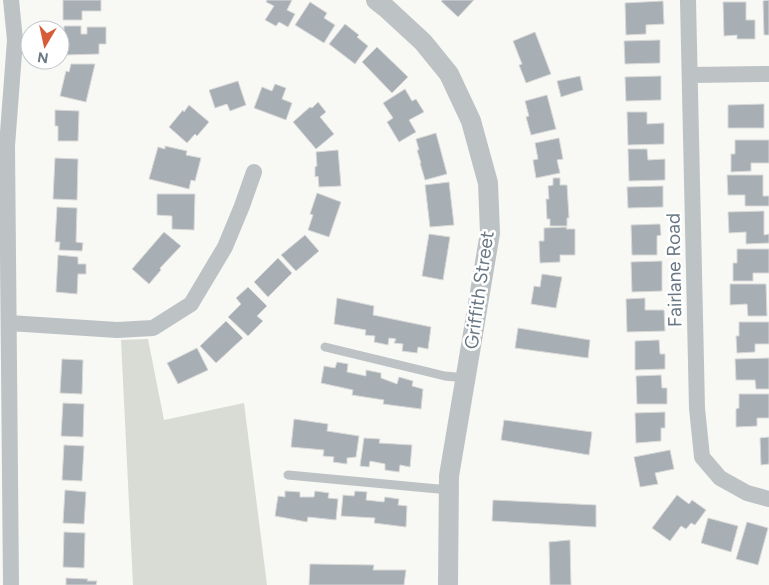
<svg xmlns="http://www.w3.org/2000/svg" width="769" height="585" viewBox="0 0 769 585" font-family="Figtree,sans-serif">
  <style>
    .green { fill: #d8dcd5 }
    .building { fill: #a7aeb4; stroke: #d9d9d8 }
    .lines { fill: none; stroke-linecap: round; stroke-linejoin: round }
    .service { stroke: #bdc2c5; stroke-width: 9 }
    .minor { stroke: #bdc2c5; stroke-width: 16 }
    .tertiary { stroke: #bdc2c5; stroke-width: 20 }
    .labels { text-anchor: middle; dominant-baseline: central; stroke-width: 5; stroke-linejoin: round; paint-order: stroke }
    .street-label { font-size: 19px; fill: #697884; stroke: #fff }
  </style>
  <rect width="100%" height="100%" fill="#f8f8f5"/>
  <path class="green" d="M148,339L164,420L244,403L267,585H133L121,340Z"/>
  <path class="building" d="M63,0H101V11H82V20H63Z
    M267,0H292L287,10L295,14L288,27L279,22L276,26L265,20L274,6L266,2Z
    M443,0H474L458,17L441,1Z
    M769,0V35H764L763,1Z
    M663,1L664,24L646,25V34L626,35L625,3Z
    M310,2L327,13L324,18L335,25L324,43L295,25Z
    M723,2H746V20H755V39H737V35L724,36Z
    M345,24L359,35L357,37L368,46L355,64L329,44Z
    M64,26H81V34H87V27H106V44H99V54L64,55Z
    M535,32L551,74L526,83L519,65L522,64L513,41Z
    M660,40V63L625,64L624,41Z
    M377,47L408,77L392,93L362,62Z
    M71,64H95L86,102L60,96L66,71L69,72Z
    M580,76L583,90L561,97L557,81Z
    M661,76V100L626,101L625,77Z
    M238,81L246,105L230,111L227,104L215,108L209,90Z
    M275,84L286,88L282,99L292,103L286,120L254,108L262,87L272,91Z
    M405,89L412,101L416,99L424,112L409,120L416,132L399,142L387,122L393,118L383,103Z
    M547,95L556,129L531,135L526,117L529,116L525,101Z
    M318,102L326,112L320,117L334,134L316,149L293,122L310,107L312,108Z
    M764,104V128H728V105Z
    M189,105L209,122L197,136L195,134L187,143L169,127L183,110L184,112Z
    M55,110L79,111L78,141H58V126H55Z
    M627,112H647V124L664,123V144L628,145Z
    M436,133L447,174L425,180L420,163H421L417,150H419L416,139Z
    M559,138L563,159L557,160L560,173L536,178L533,160L538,159L535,143Z
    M735,140H769V163H751V171L731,172V154H735Z
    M165,146L187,151L186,155L201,158L195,181L191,180L189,189L149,179L158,147L165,149Z
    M628,149H647L648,160L665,159V180L629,181Z
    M338,150L341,186L319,187L318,176L315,177V167L317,166L316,152Z
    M55,158L78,159L77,200L53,199Z
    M727,175H763V196H769V206H745V195H728Z
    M553,178H560V185H567L569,218H567V226H550V219H547L546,199H549L548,186L553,185Z
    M449,182L454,225L430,227L425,185Z
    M663,186V207L628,208L627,187Z
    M317,193L341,202L329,237L308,230L313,215L310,214Z
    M157,194H195L194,230L172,229V216L157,215Z
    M57,207L77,208L76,242L83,243L82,251L59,250L60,242H55Z
    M764,211V235L769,234V243L746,244V232L729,233L728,212Z
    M660,224L661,235L657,236V255H632L631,225Z
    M567,227L566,229H575V255H560V262L540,263L539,241H544V228Z
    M164,232L181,246L160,268L161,270L149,284L132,269Z
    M429,234L450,237L443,280L422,276Z
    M305,235L319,251L296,271L281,255Z
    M737,249H769V273H753V281H733V263H737Z
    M58,255L78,257V264H86V274H78L77,294L56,292Z
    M278,258L292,273L268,297L254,282Z
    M662,261V291L632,292L631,262Z
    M542,274L562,277L556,308L531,304L534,286L540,287Z
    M730,284H766L767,316H748L747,304L730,305Z
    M248,287L267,306L257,316L263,321L248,336L228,317L241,304L236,298Z
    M337,298L374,306L373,315L431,327L428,349L418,347L417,353L402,351L403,344L394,343L396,339L389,338L388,345L374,342L375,336L365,335L366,330L334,324Z
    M645,298V310H664L665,331L627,332L626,299Z
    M226,321L243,338L216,363L200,346Z
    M739,322H769V344H755V352L737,353L736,336H739Z
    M518,328L590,340L588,358L515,348Z
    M659,340L660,354H665V369L635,370V341Z
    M197,348L208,370L178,384L167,363Z
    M769,358V389H756L755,380H736L735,359Z
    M62,359L83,360L82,394L60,393Z
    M337,362L348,364L347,372L366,376V370L381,373V378L397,384L399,377L413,381L412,386L423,389L421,409L383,404L384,400L352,395L353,390L321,383L324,366L335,368Z
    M661,375L662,388H667V404H637L636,376Z
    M739,394H769V418H757V426L736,427V409L739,408Z
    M63,403L84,404L83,437L61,436Z
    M665,412V428H661V441L636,443L635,413Z
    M294,419L328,424L327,431L359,436L356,457L347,458V464L333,462L334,457L323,456L324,450L291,447Z
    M504,420L592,432L589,455L501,440Z
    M769,437V464L761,465L760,438Z
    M364,438L380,439L379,443L412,445L410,467L400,465L399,472L385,470V464L370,461L369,467L360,466Z
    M64,445L84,446L82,481L62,480Z
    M670,450L674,469L655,473L658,484L640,487L634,457Z
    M65,490L86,492L84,524L63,523Z
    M285,491L300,492V497H314L315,491L329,493L328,498L338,499L336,520L308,517L307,522L275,516L278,496L285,497Z
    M355,491L367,492L366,500L384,502L385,497L399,499L398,505L407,506L406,527L374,523L375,518L341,516L343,495L354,496Z
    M677,495L689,504L692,500L706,510L695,525L691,523L686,529L681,526L670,541L652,528Z
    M493,500L596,505V527L492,521Z
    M708,518L738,526L731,552L701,543Z
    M747,522L768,528L758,565L736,559Z
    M64,532L85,533L84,568L63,567Z
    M570,540L571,585H550L549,542Z
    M310,564L374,565L373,570H406L404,585H309Z
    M66,578L88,579L87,581H97L96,585H66Z"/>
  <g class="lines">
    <path class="service" d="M325,347L445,376L466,378
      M288,475L449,490"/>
    <path class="minor" d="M688,0L697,408L702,457L720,478L747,493L769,499
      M690,75L769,74
      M9,323L117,330L153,328L191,304L225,247L242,206L254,172
      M11,585L7,146L15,40L11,0"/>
    <path class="tertiary" d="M376,0L385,7L423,42L449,74L471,121L488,183L490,233L449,476L448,585"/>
  </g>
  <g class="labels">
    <g class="street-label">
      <text transform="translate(674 270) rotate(-91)">Fairlane Road</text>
      <text transform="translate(479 290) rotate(-82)">Griffith Street</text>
    </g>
  </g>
  <g transform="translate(45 45) rotate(189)"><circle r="24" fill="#ffffff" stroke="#c3c9ce"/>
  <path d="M0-4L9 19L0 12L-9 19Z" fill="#d65b37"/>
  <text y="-8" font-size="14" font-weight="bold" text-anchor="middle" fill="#697884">N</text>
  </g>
</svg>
